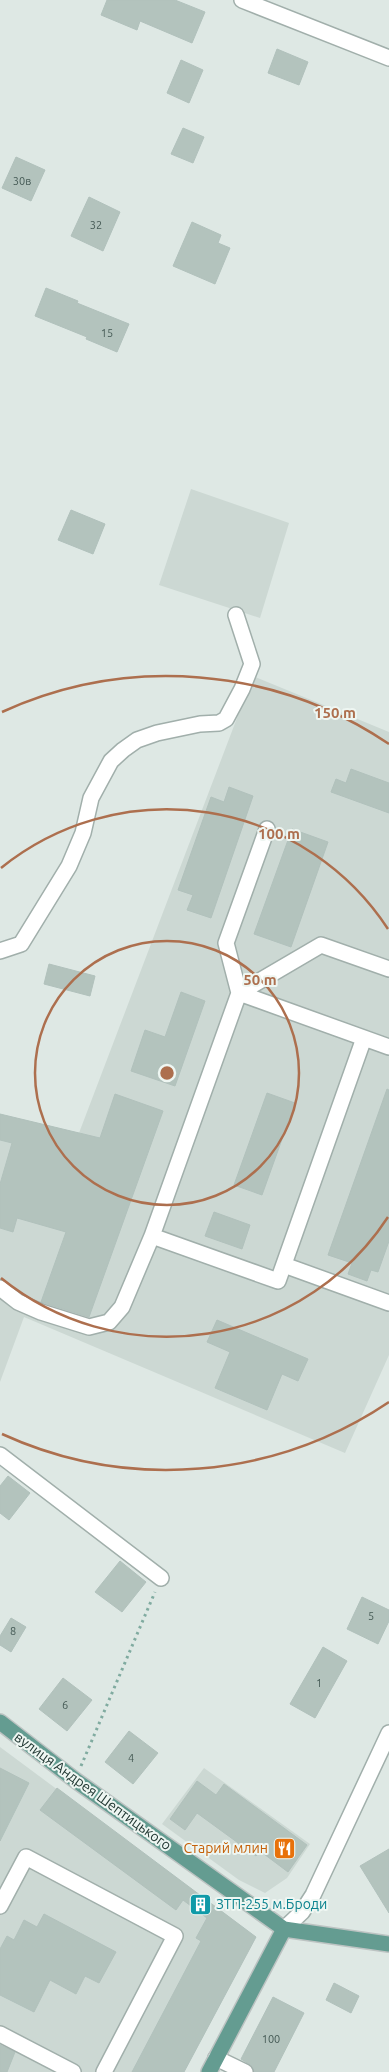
<svg xmlns="http://www.w3.org/2000/svg" width="389" height="2072" viewBox="0 0 389 2072" font-family="Ubuntu,sans-serif">
  <style>
    .built { fill: #ccd8d3 }
    .building { fill: #b3c3bd; stroke: #b1c1bc }
    .lines { fill: none; stroke-linecap: round; stroke-linejoin: round }
    .minor-casing { stroke: #a1afab; stroke-width: 18 }
    .major-casing { stroke: #bcc3c2; stroke-width: 18 }
    .path { stroke: #80aba0; stroke-width: 3; stroke-dasharray: 2.5 4; stroke-linecap: butt }
    .minor { stroke: #fff; stroke-width: 15 }
    .major { stroke: #649c91; stroke-width: 15 }
    .ring { fill: none; stroke: #ad6f4e; stroke-width: 2.5 }
    .labels { text-anchor: middle; dominant-baseline: central; stroke-width: 4; stroke-linejoin: round; paint-order: stroke }
    .number-label { font-size: 11px; fill: #455a55 }
    .street-label { font-size: 14px; fill: #203732; stroke: #eef6f2 }
    .food-label { font-size: 14px; fill: #c56008; stroke: #eef6f2; text-anchor: end }
    .culture-label { font-size: 14px; fill: #0d838f; stroke: #eef6f2; text-anchor: start }
    .centre { fill: #ad6f4e; stroke: #eef6f2; stroke-width: 2.5 }
    .ring-label { font-size: 15px; text-anchor: middle; font-weight: bold; fill: #ad6f4e; stroke: #eef6f2; stroke-width: 4; stroke-linejoin: round; paint-order: stroke }
  </style>
  <rect width="100%" height="100%" fill="#dee8e4"/>
  <path class="built" d="M191,489L289,523L260,618L159,585Z
    M253,676L389,732V1355L345,1453L24,1317L0,1382V1114L79,1133Z
    M0,1747L256,1937L184,2072H0Z
    M204,1768L310,1844L287,1878L265,1893L239,1880L162,1824Z"/>
  <path class="building" d="M107,0H175L205,12L192,43L140,21L137,30L101,15Z
    M277,49L308,62L299,85L268,73Z
    M181,60L203,70L189,103L167,93Z
    M183,128L204,137L193,163L171,154Z
    M16,157L45,170L31,201L2,188Z
    M89,197L120,212L103,251L71,236Z
    M192,222L221,235L218,243L230,248L215,284L173,266Z
    M46,288L78,301L77,303L129,324L117,352L86,339L87,337L35,316Z
    M71,510L105,524L93,554L58,540Z
    M351,769L389,783V813L331,792L336,779L346,783Z
    M229,787L253,796L211,918L187,910L193,895L178,890L211,797L224,802Z
    M292,829L328,842L291,947L254,934Z
    M49,964L95,976L90,996L44,984Z
    M181,992L205,1001L175,1086L131,1071L145,1030L165,1037Z
    M387,1089L389,1090V1241L378,1272L371,1270L367,1281L348,1274L352,1263L328,1255Z
    M267,1093L295,1103L262,1195L234,1185Z
    M115,1094L163,1111L89,1317L41,1302L66,1232L17,1218L13,1232L0,1228V1184L12,1143L0,1140V1114L100,1138Z
    M214,1212L250,1225L242,1249L205,1236Z
    M217,1320L308,1359L298,1381L282,1374L267,1410L215,1388L230,1352L207,1342Z
    M8,1476L30,1493L9,1520L0,1513V1486Z
    M120,1561L146,1582L122,1612L95,1592Z
    M362,1597L389,1610V1621L378,1644L347,1629Z
    M11,1618L26,1627L11,1652L0,1645V1636Z
    M323,1647L347,1661L315,1718L290,1704Z
    M63,1678L92,1700L67,1731L39,1709Z
    M129,1731L158,1753L133,1784L105,1762Z
    M0,1768L29,1783L0,1841Z
    M197,1781L216,1795L224,1784L307,1845L288,1872L260,1851L256,1856L197,1813L185,1830L170,1819Z
    M57,1788L256,1937L184,2072H132L201,1941L196,1938L207,1918L183,1900L176,1910L40,1810Z
    M389,1849V1913L360,1866Z
    M44,1914L116,1952L99,1983L85,1976L76,1994L50,1980L34,2012L0,1995V1949L7,1936L14,1940L24,1920L37,1927Z
    M334,1983L359,1996L351,2013L326,2000Z
    M273,1997L304,2013L274,2072H254L252,2066L241,2059Z
    M0,2045L15,2052L7,2072H0Z"/>
  <g class="lines">
    <defs>
      <path id="minor" d="M242,0L389,58
        M267,829L226,943L239,993L321,945L389,969
        M0,951L21,944L69,866L83,833L91,798L111,761L123,750L137,740L157,733L200,724L219,723L226,719L242,689L252,664L236,615
        M364,1038L278,1281L152,1236L239,993L389,1047
        M284,1265L389,1303
        M0,1288L18,1302L41,1312L89,1327L109,1322L122,1307L152,1236
        M0,1455L161,1578
        M0,1906L26,1857L175,1936L104,2072
        M284,1929L302,1912L313,1895L389,1733
        M0,2034L73,2072
        M216,2058L245,2072"/>
      <path id="major" d="M0,1722L75,1780L284,1929L389,1944
        M209,2072L284,1929"/>
    </defs>
    <use href="#minor" class="minor-casing"/>
    <use href="#major" class="major-casing"/>
    <path class="path" d="M81,1766L155,1592"/>
    <use href="#minor" class="minor"/>
    <use href="#major" class="major"/>
  </g>
  <g class="ring">
    <circle cx="167" cy="1073" r="132"/>
    <path d="M388 1217A264 264 0 0 1 1 1278M1 868A264 264 0 0 1 388 929"/>
    <path d="M389 1402A397 397 0 0 1 2 1434M2 712A397 397 0 0 1 389 744"/>
  </g>
  <defs>
    <symbol id="restaurant-square" viewBox="-11 -11 22 22"><rect x="-9" y="-9" width="18" height="18" rx="4" fill="#e8710a" stroke="#eef6f2"/><path d="M-5-6h1v4h1v-4h1v4h1v-4h1v5L-1.5 .5V6h-2V.5L-5-1ZM5-6V6H3V1.5H1.5Q1.5-4 5-6Z" fill="#fff"/></symbol>
    <symbol id="building-square" viewBox="-11 -11 22 22"><rect x="-9" y="-9" width="18" height="18" rx="4" fill="#0f9aa8" stroke="#eef6f2"/><path d="M-4-6H4V6H1V3H-1V6H-4ZM-2.5-4.3h1.7v1.8h-1.7ZM.8-4.3h1.7v1.8H.8ZM-2.5-1h1.7V.8h-1.7ZM.8-1h1.7V.8H.8Z" fill="#fff"/></symbol>
  </defs>
  <g fill-rule="evenodd">
    <use href="#restaurant-square" x="272" y="1836" width="25" height="25"/>
    <use href="#building-square" x="188" y="1892" width="25" height="25"/>
  </g>
  <g class="labels">
    <g class="number-label">
      <text x="22" y="181">30в</text>
      <text x="96" y="225">32</text>
      <text x="107" y="333">15</text>
      <text x="371" y="1616">5</text>
      <text x="13" y="1631">8</text>
      <text x="319" y="1683">1</text>
      <text x="65" y="1705">6</text>
      <text x="131" y="1758">4</text>
      <text x="271" y="2039">100</text>
    </g>
    <g class="street-label">
      <text transform="translate(93 1791) rotate(36)">вулиця Андрея Шептицького</text>
    </g>
    <g class="food-label">
      <text x="268" y="1848">Старий млин</text>
    </g>
    <g class="culture-label">
      <text x="216" y="1904">ЗТП-255 м.Броди</text>
    </g>
  </g>
  <circle cx="167" cy="1073" r="8" class="centre"/>
  <g class="ring-label">
    <text x="335" y="718">150 m</text>
    <text x="279" y="839">100 m</text>
    <text x="260" y="985">50 m</text>
  </g>
</svg>
